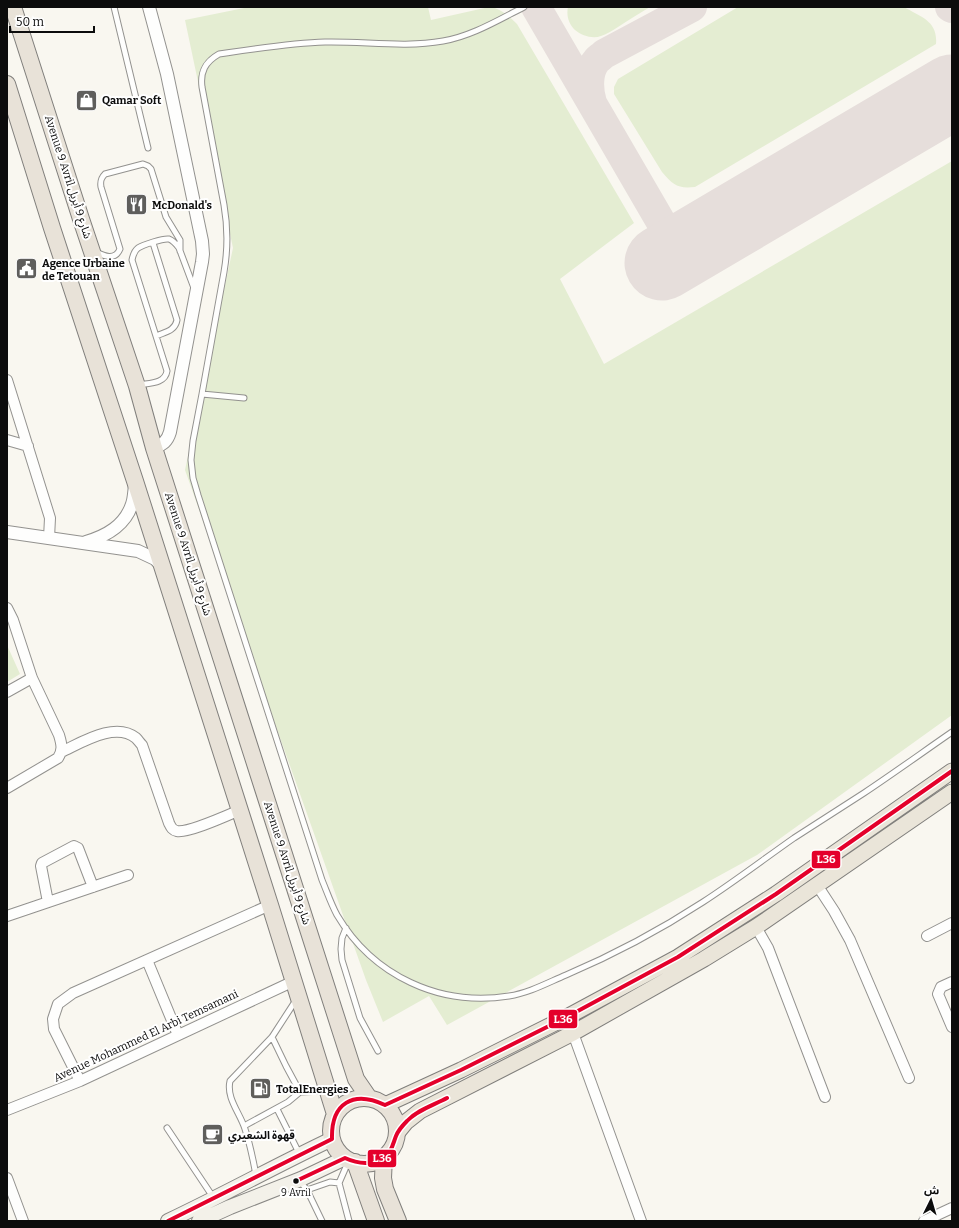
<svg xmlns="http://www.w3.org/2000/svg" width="959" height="1228" viewBox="0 0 959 1228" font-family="Bitter,'Noto Sans Arabic',serif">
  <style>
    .green { fill: #e4edd2 }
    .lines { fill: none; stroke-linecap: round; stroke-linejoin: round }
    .taxiway { stroke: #e6dedb; stroke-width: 30 }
    .runway { stroke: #e6dedb; stroke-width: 75 }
    .service-casing { stroke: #93928f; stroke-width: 7 }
    .minor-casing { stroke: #93928f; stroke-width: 12 }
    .tertiary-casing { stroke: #93928f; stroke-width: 14 }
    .secondary-casing { stroke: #898885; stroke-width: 16 }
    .primary-casing { stroke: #807f7c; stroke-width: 17 }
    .trunk-casing { stroke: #807f7c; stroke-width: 18 }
    .service { stroke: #fefefd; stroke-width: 5 }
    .minor { stroke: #fefefd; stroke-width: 10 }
    .tertiary { stroke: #fefefd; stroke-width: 12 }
    .secondary { stroke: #f3f1e9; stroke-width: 14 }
    .primary { stroke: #eae5d9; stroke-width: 15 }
    .trunk { stroke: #e8e2d8; stroke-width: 16 }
    .bus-1-casing { stroke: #fff; stroke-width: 7 }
    .bus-1 { stroke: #e4002b; stroke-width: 4 }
    .bus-dot { fill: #0c0c0c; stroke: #fff; stroke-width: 1.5 }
    .labels { text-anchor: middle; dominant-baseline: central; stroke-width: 4; stroke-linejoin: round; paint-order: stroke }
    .bus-label { font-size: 10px; fill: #0c0c0c; stroke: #fff }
    .poi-label { font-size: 11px; font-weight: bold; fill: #0c0c0c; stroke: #fff; text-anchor: start }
    .street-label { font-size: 11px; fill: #0c0c0c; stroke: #fff }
    .line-badge { stroke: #fff; stroke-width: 1.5 }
    .badge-label { font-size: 11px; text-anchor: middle; font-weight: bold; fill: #fff }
  </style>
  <rect width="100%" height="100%" fill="#f9f7f0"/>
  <path class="green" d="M249,7H428L431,20L489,7C499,7 510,17 517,24L634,223L560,279L604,364L952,161V715L757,855L447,1025L429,996L383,1022L366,980L185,470L233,248L185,20Z
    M568,7H650C639,14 628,20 618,27C613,30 607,34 601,36C593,39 582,36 575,30C569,24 566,16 568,7Z
    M738,7H904C921,17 938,21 936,44L695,187C678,189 673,185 662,172L614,94V87L618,79Z
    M7,645L20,674L7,682Z"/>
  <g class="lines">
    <path class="taxiway" d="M536,7L679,253
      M950,7L952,8
      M592,103C588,90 587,71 597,60C599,58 602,56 604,54L692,7"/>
    <path class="runway" d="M662,263L952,92"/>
    <defs>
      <path id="service" d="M114,7L148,148
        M524,7C498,20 472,36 443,41C404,48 364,41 325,42C291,43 253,49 219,54C205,62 200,72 202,87L224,205C228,228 228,249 224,272L202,394L193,441L191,460L193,478L198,495L322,880C327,892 331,904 337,915C373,976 440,1007 509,996C529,993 547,983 566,975C613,955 660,930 703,902C734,882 764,859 794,838C817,823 841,808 864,793C894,773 923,752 952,732
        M153,243L177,320C175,331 165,332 156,336
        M96,252C104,256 115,261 120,249L101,187C100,181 101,178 105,174L143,164L148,166L151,169L166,217L180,240V251
        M139,385C149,383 165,384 167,371L132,260C133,255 134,251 138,248C143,245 163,238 169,239C174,241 176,244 179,248L194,288
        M202,394L244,398
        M346,928L342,938L341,949L342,960L360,1018L378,1051
        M272,1037L286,1066L300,1092
        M277,1109L299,1153
        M244,1126L288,1102L300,1092L325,1091
        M167,1128L213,1197
        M256,1175C253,1159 250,1144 245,1129C240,1113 226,1098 230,1081L272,1037L296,1000
        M299,1180L307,1190L322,1221
        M307,1190L330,1182L339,1183
        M349,1221L339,1183L349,1160"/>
      <path id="minor" d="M7,380L50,518L49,538
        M7,440L28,446
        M7,608L13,620L32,678L59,735C62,745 63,750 58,758L7,788
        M7,692L32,678
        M61,752C81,743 115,721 136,738C138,740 140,743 142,745L169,823C171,827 172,830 177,831C189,833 228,815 240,810
        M817,885L834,911L850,940L909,1078
        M48,902L41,866L42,863L74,846L78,848L93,887
        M7,916L128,875
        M756,927L768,948L825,1097
        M927,936L952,923
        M147,960L178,1035
        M952,982L941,987L938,994L952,1027
        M573,1033L641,1221
        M80,1081L54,1029L53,1019L58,1004L73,993L270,905
        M7,1110L80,1081L294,981
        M7,1178L23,1221
        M924,1221L952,1208"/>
      <path id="tertiary" d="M149,7L167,74L202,241L203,254L202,262L170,432C167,442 163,444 154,448
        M7,532L138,551L155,559L162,566
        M86,542C106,536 125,526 132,504C134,499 134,492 135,486"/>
      <path id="secondary" d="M168,1221C223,1195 277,1165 332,1139
        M199,1221L230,1207L301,1179L345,1158"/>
      <path id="primary" d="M385,1105L461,1070L563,1019L678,957L776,894L952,771
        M397,1133L406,1122L420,1111L573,1033L704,959L756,927L952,792"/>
      <path id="trunk" d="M13,7L81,219L137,386L154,448L356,1079L369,1098
        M7,84L52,228L135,481L270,905L335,1114
        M331 1131a33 33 0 1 1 66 0a33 33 0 1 1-66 0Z
        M384,1157L383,1178L385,1189L398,1221
        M355,1162L376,1221"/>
    </defs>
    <use href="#service" class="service-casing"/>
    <use href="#minor" class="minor-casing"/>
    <use href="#tertiary" class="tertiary-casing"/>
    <use href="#secondary" class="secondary-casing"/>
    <use href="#primary" class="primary-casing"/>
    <use href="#trunk" class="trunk-casing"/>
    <use href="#service" class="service"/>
    <use href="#minor" class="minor"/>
    <use href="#tertiary" class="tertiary"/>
    <use href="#secondary" class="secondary"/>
    <use href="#primary" class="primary"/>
    <use href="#trunk" class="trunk"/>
    <defs>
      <path id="bus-1" d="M296,1181L345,1158C360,1165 379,1166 390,1151C393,1146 394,1141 396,1136C398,1131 402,1126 407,1121C417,1110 434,1105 447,1098
        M168,1221L332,1139C331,1103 353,1090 385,1105L461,1070L563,1019L678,957L776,894L952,771"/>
    </defs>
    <use href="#bus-1" class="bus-1-casing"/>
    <use href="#bus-1" class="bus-1"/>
  </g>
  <defs>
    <symbol id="shop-square" viewBox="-11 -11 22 22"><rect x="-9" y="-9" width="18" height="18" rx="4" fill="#5f5e5c" stroke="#fff"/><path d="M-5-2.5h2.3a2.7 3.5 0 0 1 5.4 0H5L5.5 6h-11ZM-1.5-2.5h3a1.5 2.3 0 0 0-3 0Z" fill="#fff"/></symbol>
    <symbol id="restaurant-square" viewBox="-11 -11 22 22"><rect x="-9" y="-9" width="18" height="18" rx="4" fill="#5f5e5c" stroke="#fff"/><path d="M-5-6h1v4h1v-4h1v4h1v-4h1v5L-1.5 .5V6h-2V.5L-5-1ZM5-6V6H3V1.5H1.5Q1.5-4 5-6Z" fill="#fff"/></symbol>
    <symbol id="civic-square" viewBox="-11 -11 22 22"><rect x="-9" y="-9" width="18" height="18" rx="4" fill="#5f5e5c" stroke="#fff"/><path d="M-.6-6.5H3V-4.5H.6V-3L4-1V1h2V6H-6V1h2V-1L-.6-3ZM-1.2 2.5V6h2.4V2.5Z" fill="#fff"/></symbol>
    <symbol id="fuel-square" viewBox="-11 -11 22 22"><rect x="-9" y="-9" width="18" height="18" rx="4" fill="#5f5e5c" stroke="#fff"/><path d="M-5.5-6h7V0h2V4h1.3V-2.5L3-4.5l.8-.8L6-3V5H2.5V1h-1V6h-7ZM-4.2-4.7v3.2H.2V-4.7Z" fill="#fff"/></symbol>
    <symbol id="cafe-square" viewBox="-11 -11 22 22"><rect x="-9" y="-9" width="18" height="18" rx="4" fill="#5f5e5c" stroke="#fff"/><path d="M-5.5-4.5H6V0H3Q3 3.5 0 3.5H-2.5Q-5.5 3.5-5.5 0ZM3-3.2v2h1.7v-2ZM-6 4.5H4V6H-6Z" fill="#fff"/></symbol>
  </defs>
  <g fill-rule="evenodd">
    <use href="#shop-square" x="74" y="88" width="25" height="25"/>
    <use href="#restaurant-square" x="124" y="192" width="25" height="25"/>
    <use href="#civic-square" x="14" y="256" width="25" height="25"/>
    <use href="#fuel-square" x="248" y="1076" width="25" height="25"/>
    <use href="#cafe-square" x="200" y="1122" width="25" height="25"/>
  </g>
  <circle class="bus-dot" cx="296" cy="1181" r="3.5"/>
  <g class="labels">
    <g class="bus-label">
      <text x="296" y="1193">9 Avril</text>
    </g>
    <g class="poi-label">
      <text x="102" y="100">Qamar Soft</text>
      <text x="152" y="205">McDonald's</text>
      <text x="42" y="263">Agence Urbaine<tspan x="42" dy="13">de Tetouan</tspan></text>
      <text x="276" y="1089">TotalEnergies</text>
      <text x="228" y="1135">قهوة الشعيري</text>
    </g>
    <g class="street-label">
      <text transform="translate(68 177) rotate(72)">Avenue 9 Avril شارع 9 أبريل</text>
      <text transform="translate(188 554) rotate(72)">Avenue 9 Avril شارع 9 أبريل</text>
      <text transform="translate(287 863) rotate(72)">Avenue 9 Avril شارع 9 أبريل</text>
      <text transform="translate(146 1036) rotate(-25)">Avenue Mohammed El Arbi Temsamani</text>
    </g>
  </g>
  <g class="line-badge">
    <rect x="811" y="850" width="30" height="19" rx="4" fill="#e4002b"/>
    <rect x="548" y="1009" width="30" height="20" rx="4" fill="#e4002b"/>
    <rect x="367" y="1149" width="30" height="19" rx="4" fill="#e4002b"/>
  </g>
  <g class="badge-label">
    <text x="826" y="863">L36</text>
    <text x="563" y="1023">L36</text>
    <text x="382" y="1162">L36</text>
  </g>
  <rect width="959" height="1228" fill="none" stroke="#0c0c0c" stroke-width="16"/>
  <g transform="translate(931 1200) rotate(5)" stroke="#ffffff" stroke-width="3" paint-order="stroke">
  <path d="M0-3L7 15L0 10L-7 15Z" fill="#0c0c0c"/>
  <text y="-6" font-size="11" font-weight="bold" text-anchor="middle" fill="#0c0c0c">ش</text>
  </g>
  <path d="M10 26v6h84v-6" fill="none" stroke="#0c0c0c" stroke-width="2"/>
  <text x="16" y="26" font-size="12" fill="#0c0c0c" stroke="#ffffff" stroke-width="3" paint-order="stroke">50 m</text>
</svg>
